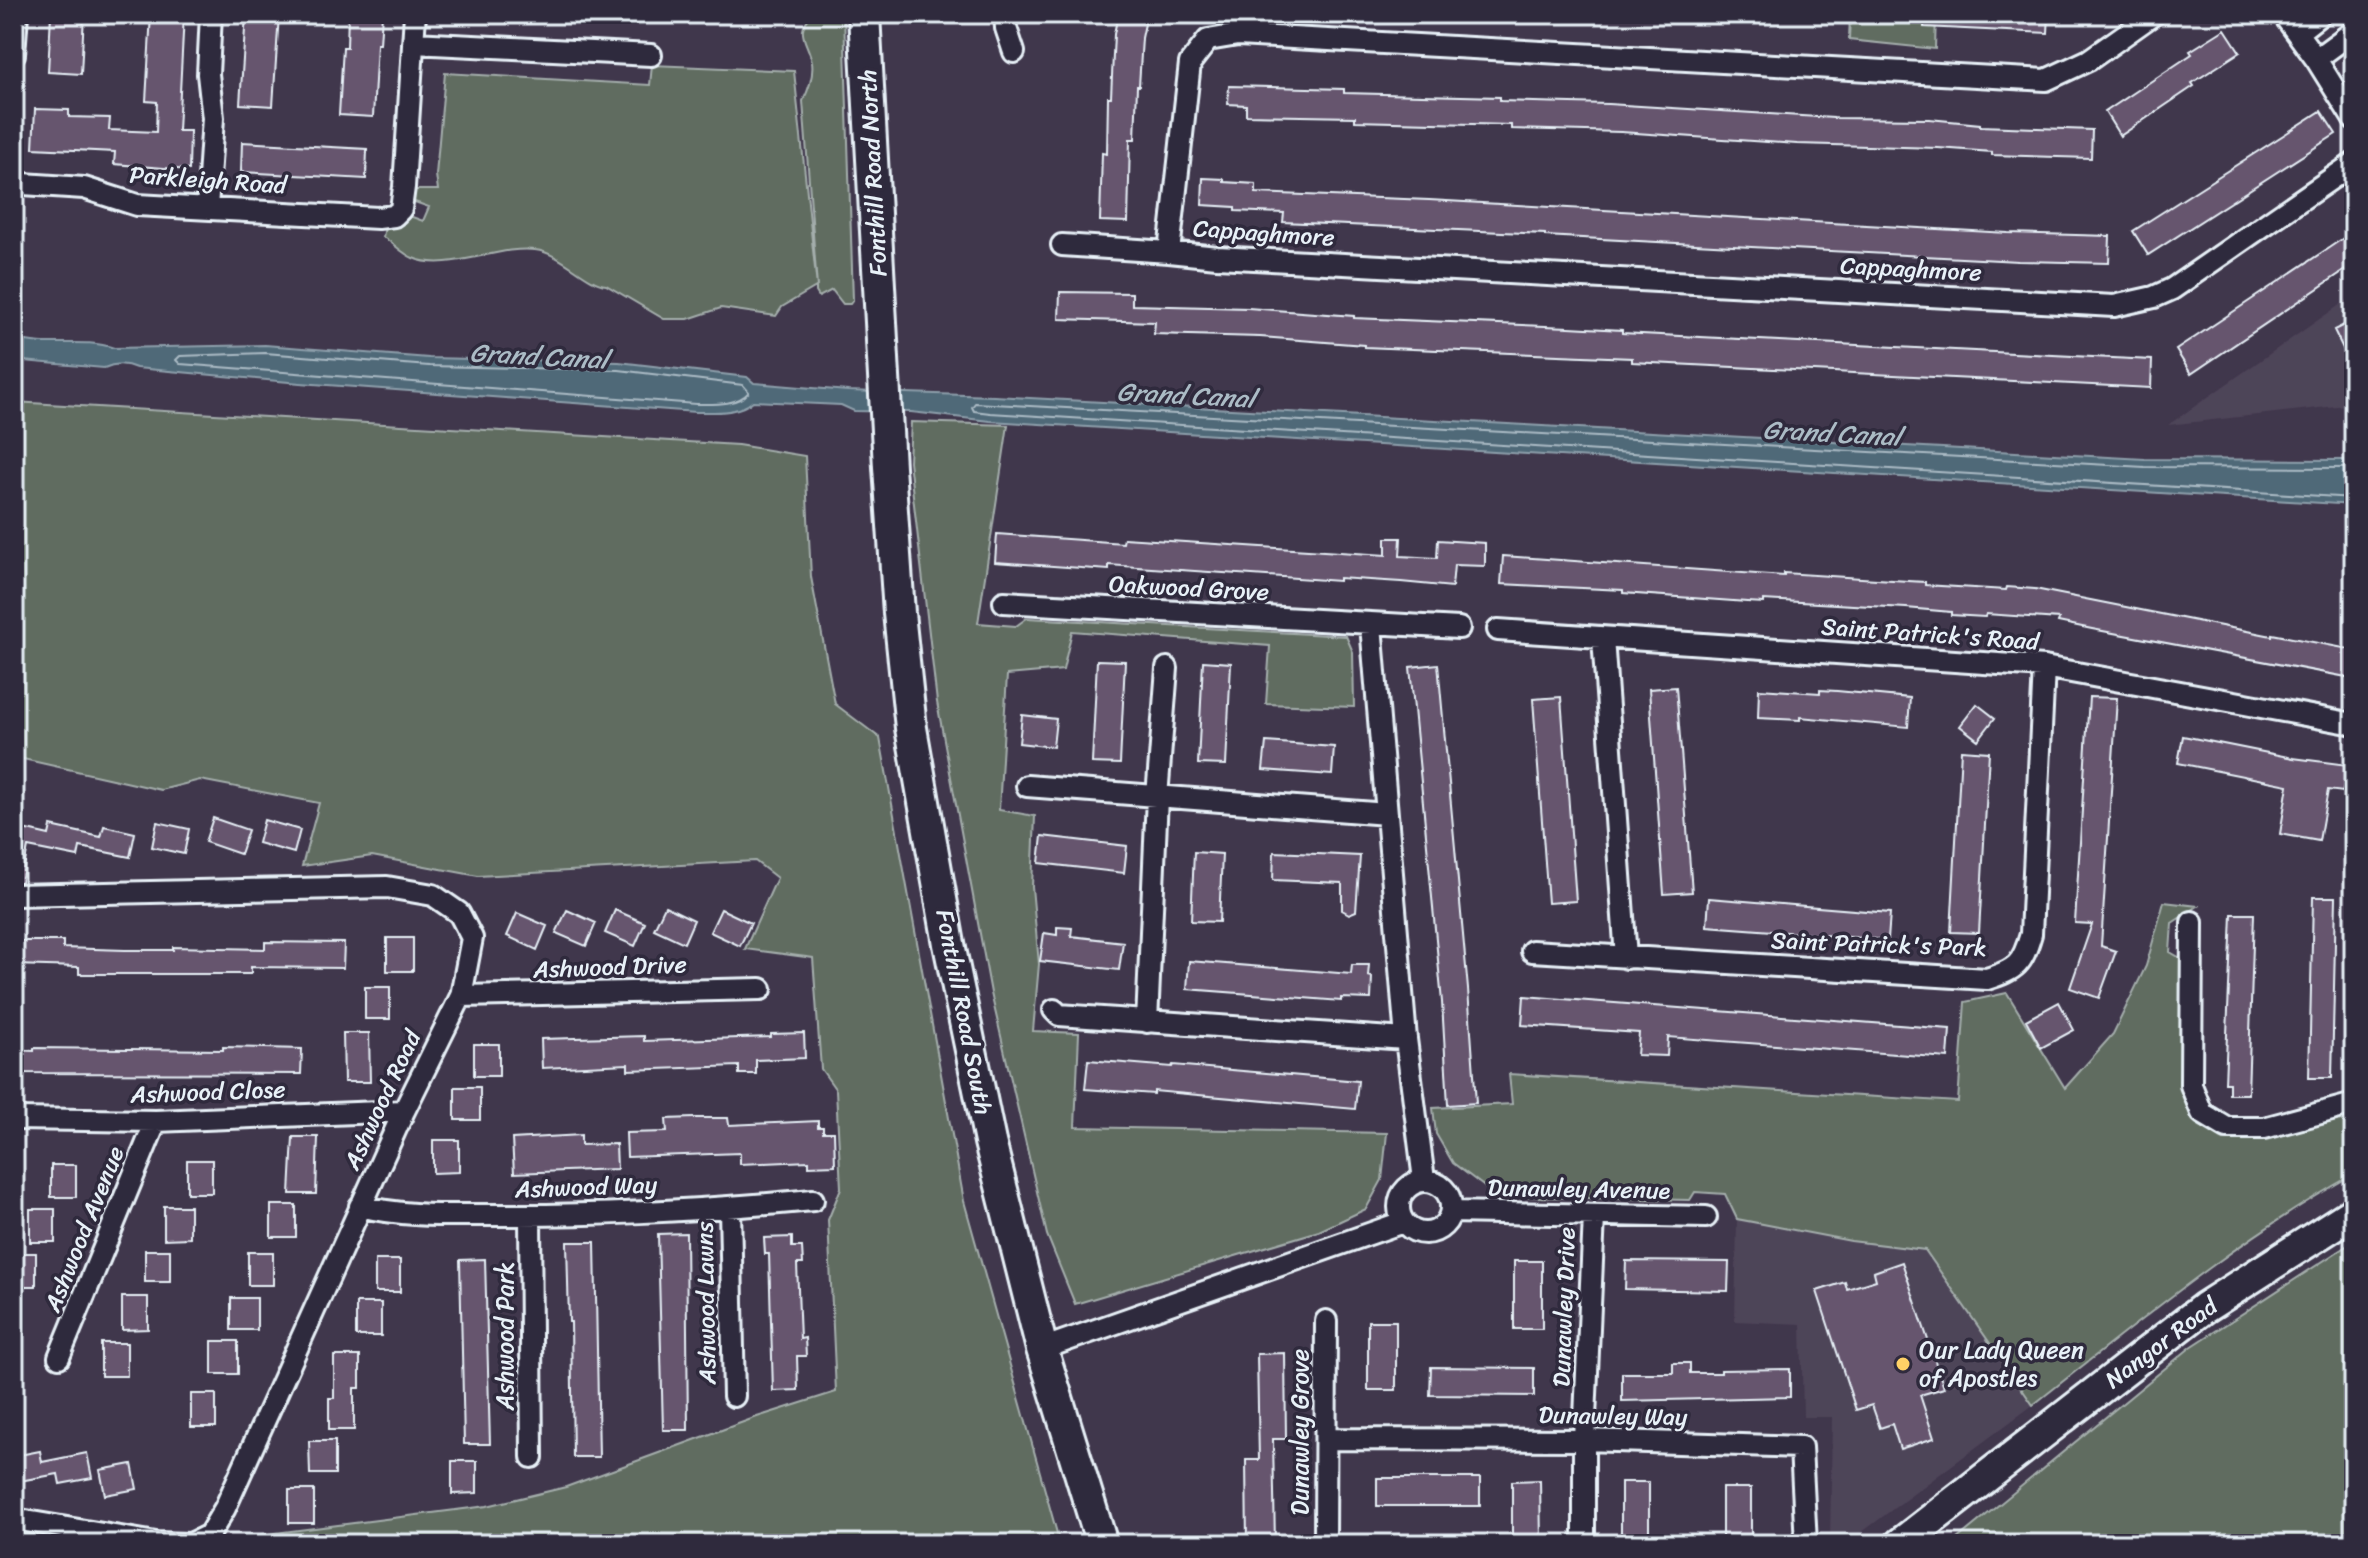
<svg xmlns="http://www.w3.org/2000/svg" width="2368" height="1558" viewBox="0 0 2368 1558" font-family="Sriracha,sans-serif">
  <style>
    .built { fill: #4e4459 }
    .green { fill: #616c61; stroke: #a4aeac; stroke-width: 2 }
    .water { fill: #506978; stroke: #8d9fab; stroke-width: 2 }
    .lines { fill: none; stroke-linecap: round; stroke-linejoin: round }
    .shore { stroke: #abbbc5; stroke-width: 2 }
    .building { fill: #66546e; stroke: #e8f1f8; stroke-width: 2 }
    .street-casing { stroke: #e8f1f8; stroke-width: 26 }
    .secondary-casing { stroke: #e8f1f8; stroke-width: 36 }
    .street { stroke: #2f2a3d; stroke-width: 20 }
    .secondary { stroke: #2f2a3d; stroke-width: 30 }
    .poi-dot { fill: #ffd166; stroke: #2f2a3d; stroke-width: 3 }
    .labels { text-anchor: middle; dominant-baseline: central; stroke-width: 7; stroke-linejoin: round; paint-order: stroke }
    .street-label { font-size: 24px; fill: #e8f1f8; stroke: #2f2a3d }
    .poi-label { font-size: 24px; fill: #e8f1f8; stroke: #2f2a3d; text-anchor: start }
    .water-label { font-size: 26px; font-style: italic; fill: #abbbc5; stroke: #2f2a3d }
  </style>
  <rect width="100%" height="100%" fill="#40374c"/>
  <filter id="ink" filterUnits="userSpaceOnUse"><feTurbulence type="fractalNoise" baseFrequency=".0125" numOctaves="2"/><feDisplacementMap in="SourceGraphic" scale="16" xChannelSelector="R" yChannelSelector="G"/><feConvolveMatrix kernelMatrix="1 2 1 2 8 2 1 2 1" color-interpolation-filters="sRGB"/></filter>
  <g filter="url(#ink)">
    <path class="built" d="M2354,295V404L2168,425Z
      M1737,1219L1851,1241L1925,1250L2033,1405L1846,1544H1830L1832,1417H1803L1801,1324L1735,1321Z"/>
    <path class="green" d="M813,14H844L853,300L850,304H843L832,290L819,297L816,292V287L782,307L776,316L721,308L688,319H664L606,285C585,283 562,253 535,250C499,245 447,273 413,258C403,254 393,243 383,237L385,227L407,215L423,221L429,207L412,201L413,190H438L436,175L445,73L650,85L652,65L794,71L817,287L803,101C809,89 814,76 812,62C808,41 793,32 813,14Z
      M1850,14H1936L1935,49L1849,40Z
      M14,402L738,445L805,456L811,577L835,704L880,738L964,1201L1060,1544H241L252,1536L487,1506L566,1487L757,1417L836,1392L828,1220L841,1188L836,1090L821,1069L813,958L745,949L777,878L755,861L478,876L372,856L302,866L319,803L200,780L161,790L14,757Z
      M911,422L1008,425L978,623L1016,626L1027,618L1346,636L1353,652L1354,707L1266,704L1270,646L1072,631L1063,670L1007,675L999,810L1035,816L1032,887L1039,964L1033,1031L1079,1033L1075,1127L1387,1133L1382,1180L1366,1209L1319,1231L1075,1304L1047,1235L991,993L937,702L909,461Z
      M2164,902L2198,906L2172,923L2170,952L2182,959L2185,970L2183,1093L2210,1127L2241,1130L2354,1101V1174C2239,1238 2136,1324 2033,1405L1925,1250L1851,1241L1737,1219L1725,1194L1695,1192L1690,1200L1534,1197L1490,1191L1453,1163L1436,1134L1433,1108L1512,1104L1509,1074L1958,1102L1965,1002L2007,993L2065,1088L2113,1034L2146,966Z
      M2354,1241V1544H1951L2191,1347Z
      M14,1525L121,1544H14Z"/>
    <path class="water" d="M14,338C49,349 82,337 114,348L265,345L429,358L619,362L747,377L754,383L848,391L994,396L2145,459L2354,460V505L990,421L911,412L854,411L841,405L753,401C739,414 714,412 696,412L300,383L136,368C125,363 115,363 104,368L23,361L14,366Z"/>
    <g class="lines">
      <path class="shore" d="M265,353L429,366L619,370L743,385L749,392C737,406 713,404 696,404L180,364L176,360L180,356Z
        M2354,468L2145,467L993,404L975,403L972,407L974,411L990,413L2354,498"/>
    </g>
    <path class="building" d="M51,14H84L81,74L48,72Z
      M151,14H184L178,131H190L189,170L114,164L115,152L33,148L35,109L69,110V117L110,118L109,130L156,132L157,102L146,101Z
      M246,14H279L273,106L240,104Z
      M348,14H382L380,44H377L373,117L339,115L343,47H347Z
      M1118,14H1147L1142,38L1139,86H1137L1135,139H1130L1128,222L1100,221L1102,153L1107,154L1108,97H1111L1114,34Z
      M1925,14H2049L2048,33L1924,27Z
      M2225,29L2240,52L2192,83L2194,86L2120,136L2105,112L2192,54L2190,51Z
      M1229,86L1344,89V93L1500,97V101L1608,104L1834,118L1929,119L1980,124V126L2092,130L2091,158L1992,155V152L1938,148L1797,144L1621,132L1511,129V125L1355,121V117L1246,115V105L1228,104Z
      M2321,111L2336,134L2148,255L2133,231Z
      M242,142L367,149L366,179L241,172Z
      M1203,178L1224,179V182L1256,184V193L1429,200L2008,233L2110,236L2109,263L2018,261L1545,236V234L1283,222L1284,213L1235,211V207L1202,205Z
      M2354,231V264L2191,374L2176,350Z
      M1060,292L1132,293V305L1248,308L1354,316V318L1569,327L1622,330V333L2152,360L2151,388L1632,362V358L1364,347V345L1260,337L1154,334L1155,322L1059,319Z
      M2354,320V371L2334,330Z
      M997,534L1123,543L1124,538L1386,555V538H1401L1400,556L1437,558L1438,540L1485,543V566L1454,565L1452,587L1401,582L1339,578V581L1109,565V570L995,562Z
      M1503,556L1784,576V573L1908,581L1925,582V585L2006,590L2007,587L2035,589L2272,636V634L2354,650V670L2352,678L2092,629L2058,622L2059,619L1986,614L1985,617L1951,615V612L1906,608L1764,600V603L1747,602L1623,593V590L1501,584Z
      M1097,660L1125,661L1120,764L1092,763Z
      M1203,661L1231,663L1226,765L1198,764Z
      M1438,664L1468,989L1476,1103L1448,1105L1442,1002L1410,667Z
      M1676,687L1692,892L1664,894L1649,689Z
      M1759,689L1820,693V690L1837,691L1910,698L1908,727L1800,717V720L1758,718Z
      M1561,697L1576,901L1548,903L1533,699Z
      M2089,697L2117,698L2101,946L2116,951L2099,998L2070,988L2092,924L2075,923Z
      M1977,704L1995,718L1978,740L1960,726Z
      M1022,715L1056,719L1053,747L1019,743Z
      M2183,736L2293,758L2348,765L2343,792L2328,790L2319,841L2280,834L2288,785L2178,763Z
      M1266,742L1334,747L1332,775L1263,770Z
      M1961,750L1989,752L1979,933L1951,932Z
      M213,818L248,830L240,854L205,842Z
      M264,820L300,830L294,853L258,843Z
      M157,822L189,829L184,854L152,847Z
      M51,826L101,837L104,826L135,833L130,857L80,847L78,857L28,847L21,882H14V827L49,835Z
      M1042,836L1127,846L1124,873L1039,863Z
      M1194,852L1222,854L1219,922L1191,921Z
      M1274,852L1360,856L1356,911L1349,914L1342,910V883L1273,880Z
      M2313,897H2336L2332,1078H2309Z
      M1709,898L1890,913L1888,940L1707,926Z
      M665,906L694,920L684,943L654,929Z
      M721,909L751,923L740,946L710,932Z
      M567,910L596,923L586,946L556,933Z
      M615,910L645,923L635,946L605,933Z
      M517,913L547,926L537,950L507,936Z
      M2232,914H2254L2248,1094H2229V1083H2225Z
      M1057,927L1072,928L1071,936L1123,942L1119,970L1040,961L1044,933L1057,935Z
      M387,938H413V971H387Z
      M14,941H63V948L125,950H173V947L265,949V942L344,943L343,968L251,967V974H79V967L14,965Z
      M1189,961L1351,974L1352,965H1369L1368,976L1372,977L1371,999L1341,998V1001L1187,989Z
      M365,987H390V1019H365Z
      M1524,996L1950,1029L1948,1058L1668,1037L1667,1056L1637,1055L1639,1033L1522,1025Z
      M2059,1002L2074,1030L2041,1048L2026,1020Z
      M343,1033H369L370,1082H344Z
      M804,1033L805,1058L756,1060V1074H739V1066L628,1070V1064L542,1068L541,1039L644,1036V1041L771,1037V1034Z
      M474,1044H499V1076H474Z
      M223,1047L302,1049L301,1074L14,1073V1050L34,1051V1048L223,1050Z
      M1088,1060L1172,1067L1173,1065L1358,1081L1355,1109L1154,1091V1094L1085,1089Z
      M455,1087H480V1120H455Z
      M694,1118H728L729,1125L818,1121V1127H823V1132H834L835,1165L809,1166V1161L740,1164V1153L627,1157L626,1133L667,1132L666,1119Z
      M581,1135V1145L616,1144L617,1169L514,1173L512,1139Z
      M293,1137H318L316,1194H290Z
      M433,1140H459V1172L433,1173Z
      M187,1160H212V1193H187Z
      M51,1165H76V1197H51Z
      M271,1205H296V1237H271Z
      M164,1206H190V1238L164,1239Z
      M30,1209H55V1242H30Z
      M686,1233L688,1430H663L658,1234Z
      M792,1237V1247H802L803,1264H797L800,1339L805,1338L806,1356H797L798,1390L773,1391L769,1254H765L764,1238Z
      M567,1242H595L599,1457H573L571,1322H569Z
      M145,1250H170V1282H145Z
      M248,1252H273V1285H248Z
      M14,1253H36V1286H14Z
      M485,1259L490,1444H464L460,1260Z
      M375,1260H400V1292H375Z
      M1514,1261H1542V1329H1514Z
      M1626,1261L1729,1262L1728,1291L1625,1289Z
      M1902,1262L1944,1388L1920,1395L1934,1438L1900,1449L1892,1424L1880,1428L1872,1405L1856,1410L1817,1291L1845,1282L1847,1289L1876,1280L1874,1272Z
      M122,1297H148V1329L122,1330Z
      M231,1298H257V1330H231Z
      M356,1303H381V1336H356Z
      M1368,1321H1396V1390H1368Z
      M212,1341H238V1374H212Z
      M101,1343H127V1376H101Z
      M1285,1353L1286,1439H1273L1275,1544H1247L1246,1460H1259L1257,1354Z
      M334,1356H360V1388H354V1430H329V1398H334Z
      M1673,1363H1690V1373H1721V1370L1790,1369V1397L1622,1401V1373H1673Z
      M1431,1367L1534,1368V1396L1430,1395Z
      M191,1394H216V1427H191Z
      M309,1441H335V1474H310Z
      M40,1451L42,1462L87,1453L92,1478L60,1484L58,1474L14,1482V1456Z
      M452,1461H477V1493L452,1494Z
      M132,1464L137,1489L105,1495L100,1470Z
      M1377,1478H1480V1506H1377Z
      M1540,1480L1541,1544H1512V1481Z
      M1621,1482H1649V1544H1621Z
      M1722,1488H1751V1544H1722Z
      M289,1490H314V1523H289Z"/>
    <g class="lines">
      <defs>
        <path id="street" d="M1005,14L1006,28L1014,52
          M2154,14L2089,60L2046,80L1238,35L1208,40L1190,63L1169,252L1217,257L2114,306L2154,297L2172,289L2354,163
          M2283,14L2316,59L2354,120
          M2297,33L2321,14
          M413,43L651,55
          M14,54L17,14
          M2316,59L2354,31
          M14,180L23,184L84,188L137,205L378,218L394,216L401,209L404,187L415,14
          M207,208L213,118L208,74L211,14
          M1062,245L1169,252
          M1004,602L1459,628
          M1371,625L1406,1039L1424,1180
          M1498,630L2044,667L2354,724
          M1603,638L1626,958
          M1027,786L1387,814
          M14,895L387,887L433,895L459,913L472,938L461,996L404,1111L225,1508L209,1535L191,1544L156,1543L14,1519
          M2192,922L2191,1085L2202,1113L2227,1128H2264L2354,1104
          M1532,951L1987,979C2017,969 2022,965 2031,934L2044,667
          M461,996L761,989
          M1054,1010L1059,1015L1406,1039
          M1147,1022L1157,797L1167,668
          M14,1119L156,1121L404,1111
          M1399 1207a26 26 0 1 1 52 0a26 26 0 1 1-52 0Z
          M360,1206C405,1217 449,1215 494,1215C601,1216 707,1210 813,1200
          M730,1208L734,1396
          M1451,1212L1706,1217
          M530,1216L532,1457
          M1042,1349L1403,1222
          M59,1357L156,1121
          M1328,1439L1584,1440L1801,1447L1806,1544
          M1325,1544L1326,1321
          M1584,1544V1440L1594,1216"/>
        <path id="secondary" d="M864,14L889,467L899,613L911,728L949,944L990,1142L1042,1349L1102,1544
          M1900,1544L2204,1308L2354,1212"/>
      </defs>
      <use href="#street" class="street-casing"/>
      <use href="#secondary" class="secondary-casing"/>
      <use href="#street" class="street"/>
      <use href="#secondary" class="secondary"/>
    </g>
  </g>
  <circle class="poi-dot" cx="1903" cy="1364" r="8"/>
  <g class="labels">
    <g class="street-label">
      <text transform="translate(873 173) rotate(-93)">Fonthill Road North</text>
      <text transform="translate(208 180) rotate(4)">Parkleigh Road</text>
      <text transform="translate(1264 233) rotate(4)">Cappaghmore</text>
      <text transform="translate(1911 269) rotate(3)">Cappaghmore</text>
      <text transform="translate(1189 588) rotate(3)">Oakwood Grove</text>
      <text transform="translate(1930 634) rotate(4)">Saint Patrick's Road</text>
      <text transform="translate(1879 944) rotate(2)">Saint Patrick's Park</text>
      <text transform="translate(610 967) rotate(-2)">Ashwood Drive</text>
      <text transform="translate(964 1012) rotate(79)">Fonthill Road South</text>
      <text transform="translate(208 1092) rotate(-2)">Ashwood Close</text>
      <text transform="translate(382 1100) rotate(-65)">Ashwood Road</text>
      <text transform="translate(586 1187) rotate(-2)">Ashwood Way</text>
      <text transform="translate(1579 1189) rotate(1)">Dunawley Avenue</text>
      <text transform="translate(84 1229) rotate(-68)">Ashwood Avenue</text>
      <text transform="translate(706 1303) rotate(-91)">Ashwood Lawns</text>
      <text transform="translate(1564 1307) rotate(-88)">Dunawley Drive</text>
      <text transform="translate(505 1336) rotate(-90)">Ashwood Park</text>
      <text transform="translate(2161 1343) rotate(-37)">Nangor Road</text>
      <text transform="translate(1613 1416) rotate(1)">Dunawley Way</text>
      <text transform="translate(1300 1432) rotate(-90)">Dunawley Grove</text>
    </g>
    <g class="poi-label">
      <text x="1919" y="1350">Our Lady Queen<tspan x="1919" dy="28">of Apostles</tspan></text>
    </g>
    <g class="water-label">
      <text transform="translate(539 356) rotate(3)">Grand Canal</text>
      <text transform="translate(1186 395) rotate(3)">Grand Canal</text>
      <text transform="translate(1832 433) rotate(3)">Grand Canal</text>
    </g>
  </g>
  <rect width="2368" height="1558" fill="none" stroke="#2f2a3d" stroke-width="48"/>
  <rect x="24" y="24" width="2320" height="1510" fill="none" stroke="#e8f1f8" stroke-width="3" filter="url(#ink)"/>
</svg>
